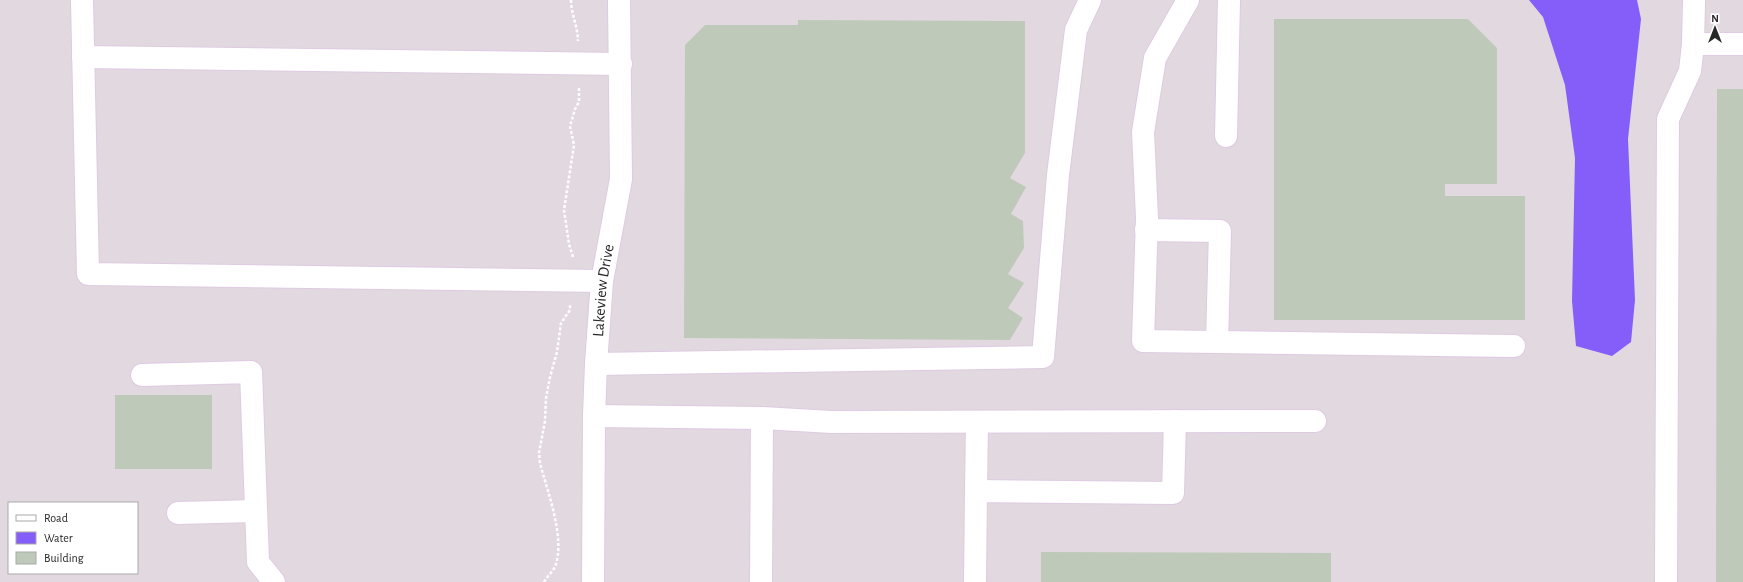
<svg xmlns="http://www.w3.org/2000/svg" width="1743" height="582" viewBox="0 0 1743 582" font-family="'Alegreya Sans',sans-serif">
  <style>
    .industrial { fill: #e2d8e0; fill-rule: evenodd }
    .water { fill: #855df9 }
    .building { fill: #bfc9b9 }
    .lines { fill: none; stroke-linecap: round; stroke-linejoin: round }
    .minor-casing { stroke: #decbe2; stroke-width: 24 }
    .path { stroke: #fff; stroke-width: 2.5; stroke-dasharray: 3 2; stroke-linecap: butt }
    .minor { stroke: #fff; stroke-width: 22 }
    .labels { text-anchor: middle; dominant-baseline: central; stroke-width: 4; stroke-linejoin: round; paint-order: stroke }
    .street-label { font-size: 16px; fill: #272727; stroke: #fff }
  </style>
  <rect width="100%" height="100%" fill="#e0ebd6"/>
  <path class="industrial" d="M0,0H1743V582H0ZM9,503H137V573H9Z"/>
  <path class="water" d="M1529,0H1637L1641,19L1628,139L1635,300L1631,342L1612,356L1576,346L1572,301L1575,158L1565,85L1543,17Z"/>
  <path class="building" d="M1274,19H1468L1497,48V184H1445V196H1525V320H1274Z
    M798,20L1025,21V153L1010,178L1026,187L1011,214L1023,221L1024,248L1008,274L1024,283L1008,308L1023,318L1010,340L684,338L685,45L705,25H798Z
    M1717,89H1743V582H1716Z
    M115,395H212V469H115Z
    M1041,552L1331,553V582H1041Z"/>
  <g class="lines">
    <defs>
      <g id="minor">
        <path d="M82,0L88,274L602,281"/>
        <path d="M1188,0L1155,58L1143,132L1147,218L1143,341L1514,346"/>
        <path d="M1694,0L1693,44H1743"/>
        <path d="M83,57L621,64"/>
        <path d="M1226,136L1229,0"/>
        <path d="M1146,230L1220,231L1217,342"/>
        <path d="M596,364L1043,357L1058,175L1076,30L1090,0"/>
        <path d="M142,375L251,372L258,562L274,582"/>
        <path d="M594,416L762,418L832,422L1315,421"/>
        <path d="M976,491L977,422"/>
        <path d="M178,513L256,511"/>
        <path id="s1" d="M593,582L594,416L596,364L602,281L621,179L619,0"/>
        <path d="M761,582L762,418"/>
        <path d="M975,582L976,491L1173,493L1175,421"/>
        <path d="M1666,582L1668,119L1690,71L1693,44"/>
      </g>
    </defs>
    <use href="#minor" class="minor-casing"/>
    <path class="path" d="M571,0C571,14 578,27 578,41
      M573,257L569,244L564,210L574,145L570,126L575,109L579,102V88
      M544,582C547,577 552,572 555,567C566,538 547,491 540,463L539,453L545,421L546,398L550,377L557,352L561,323L570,310V304"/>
    <use href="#minor" class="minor"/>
  </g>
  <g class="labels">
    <g class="street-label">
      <text stroke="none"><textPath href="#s1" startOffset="292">Lakeview Drive</textPath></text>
    </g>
  </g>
  <rect x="8" y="502" width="130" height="72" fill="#ffffff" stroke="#a9a9a9"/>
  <rect x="16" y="515" width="20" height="6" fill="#ffffff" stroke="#a9a9a9"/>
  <text x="44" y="522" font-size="12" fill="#272727">Road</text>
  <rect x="16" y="532" width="20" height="12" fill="#855df9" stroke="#a9a9a9"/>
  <text x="44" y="542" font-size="12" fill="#272727">Water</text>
  <rect x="16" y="552" width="20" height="12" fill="#bfc9b9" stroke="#a9a9a9"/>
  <text x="44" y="562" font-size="12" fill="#272727">Building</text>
  <g transform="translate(1715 28)" stroke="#ffffff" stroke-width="3" paint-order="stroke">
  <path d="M0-3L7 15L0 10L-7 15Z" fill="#272727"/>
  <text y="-6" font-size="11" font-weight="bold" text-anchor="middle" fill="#272727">N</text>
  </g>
</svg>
